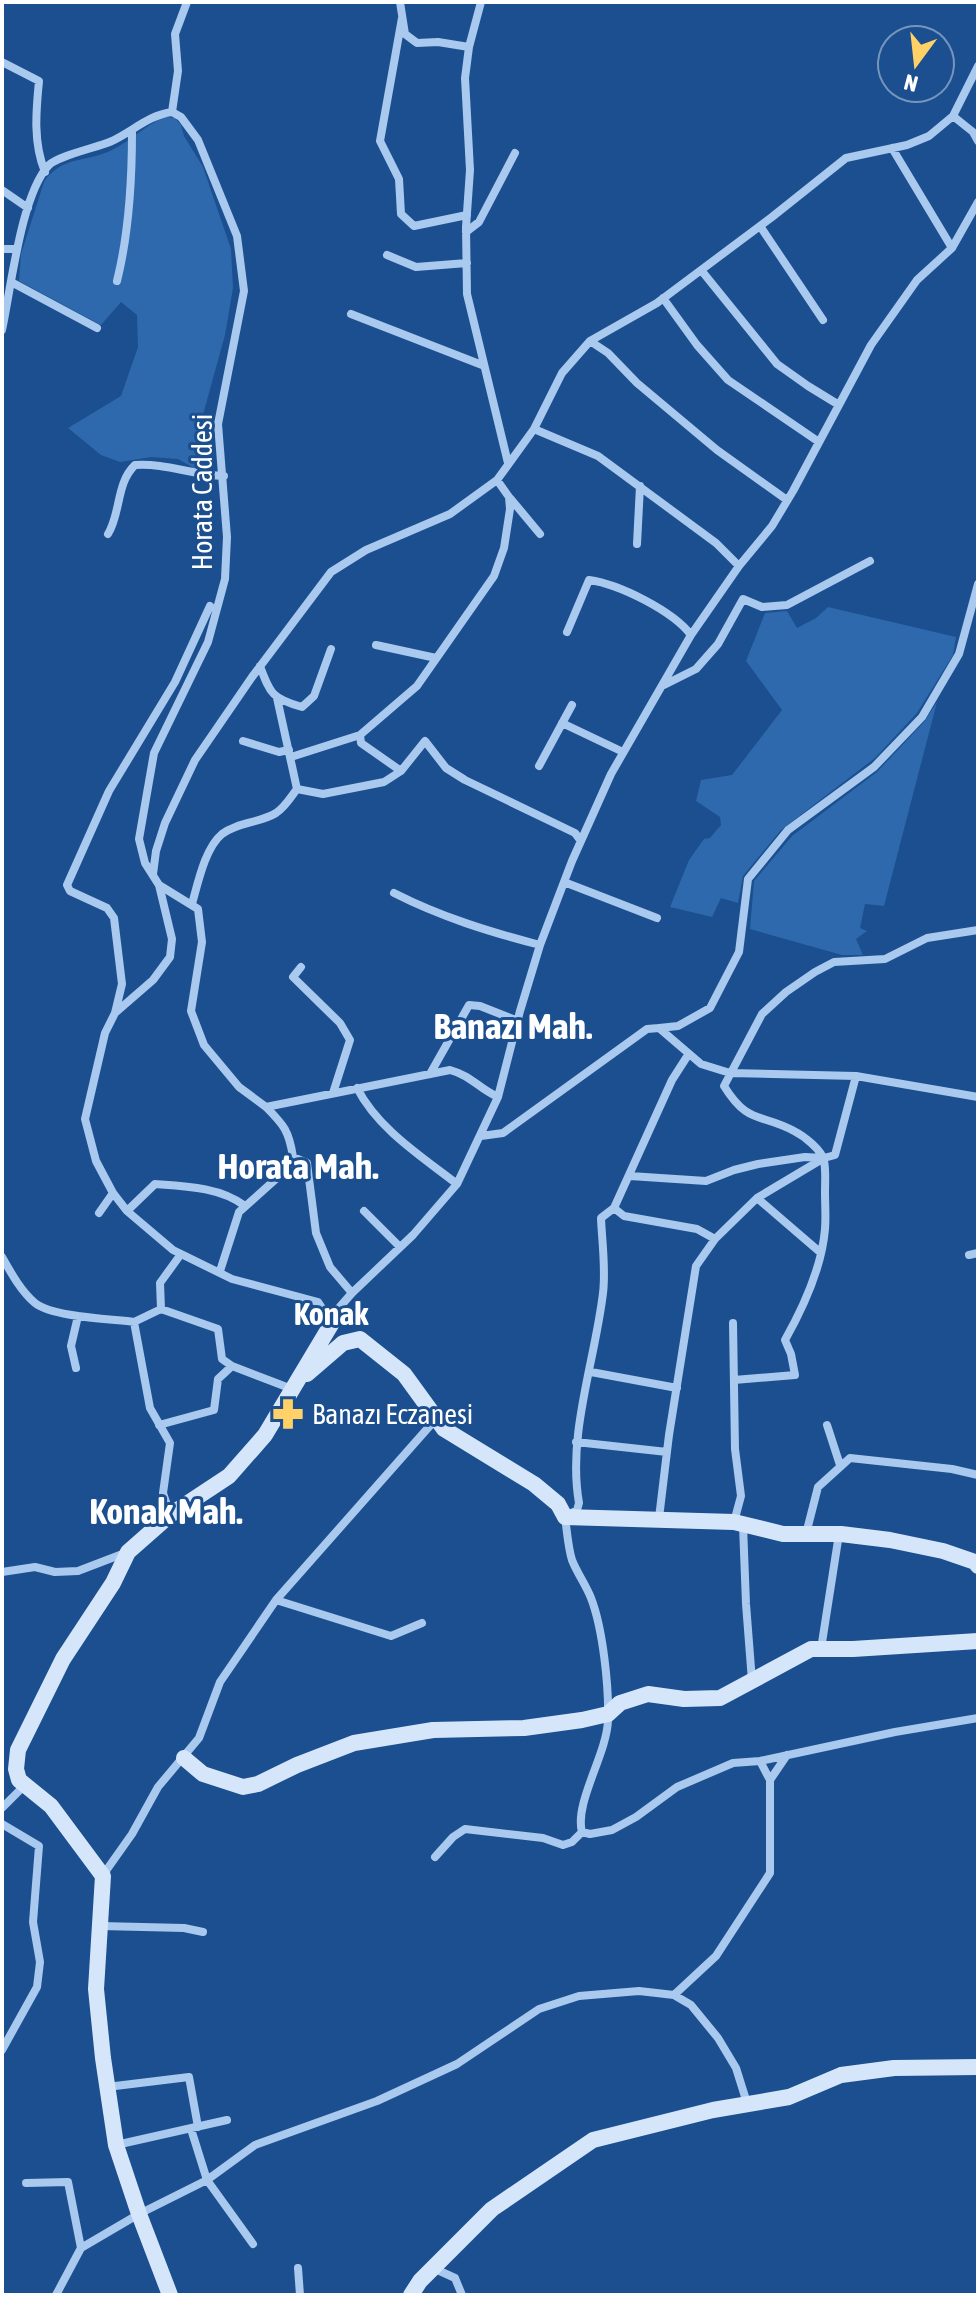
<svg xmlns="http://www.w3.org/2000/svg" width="980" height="2297" viewBox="0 0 980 2297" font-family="'Asap Condensed',sans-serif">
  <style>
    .green { fill: #2e69ad }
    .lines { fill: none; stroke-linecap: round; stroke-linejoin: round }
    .street { stroke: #a9c9ee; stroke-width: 8 }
    .secondary { stroke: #d6e6fa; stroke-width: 16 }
    .labels { text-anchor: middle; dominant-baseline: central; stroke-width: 6; stroke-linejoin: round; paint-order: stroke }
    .street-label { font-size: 28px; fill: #fff; stroke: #1b4f8f }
    .poi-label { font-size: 28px; fill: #fff; stroke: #1b4f8f; text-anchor: start }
    .quarter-label { font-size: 32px; font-weight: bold; fill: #fff; stroke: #1b4f8f }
    .district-label { font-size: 36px; font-weight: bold; fill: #fff; stroke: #1b4f8f }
  </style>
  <rect width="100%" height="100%" fill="#1b4f8f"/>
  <path class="green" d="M167,117L175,118L181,125L184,136L203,167L231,249L233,288L225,335L196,440L206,469L199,471L178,459L151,457L120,462L101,455L68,428L121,396L138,347L137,315L121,302L101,325L19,281L21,254L44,182C62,155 86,163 112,150C129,142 152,120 167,117Z
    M828,607L956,637L953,655L917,713L875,758L781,830L743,876L738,903L721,898L712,917L670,907L689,860L704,839L710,838L721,825L720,817L696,801L701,780L732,775L782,710L746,661L765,613L787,611L797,628L816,618Z
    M937,702L884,906L865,904L860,928L867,931L856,939L863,955H842L750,929L754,881L792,836L877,772L924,722Z"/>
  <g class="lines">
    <path class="street" d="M400,2L405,34L417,43L438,42L469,47
      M481,2L469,47L465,78L470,170L466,227L467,294L508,463
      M402,18L380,141L399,179L401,214L414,226L467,215
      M2,62L39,81C36,111 33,143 45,172
      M172,112L181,117L198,140L237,236L244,291L218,424L227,537L225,579L208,642L154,753L139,839L145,863L159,885L172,939L170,957L153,980L115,1013L105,1033L85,1119L96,1161L113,1193L127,1211L173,1250L232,1279L318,1302L332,1323
      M172,112L178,71L175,34L187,2
      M953,116L973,132L978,141
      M892,148L952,248
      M2,190L28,208
      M760,226L823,320
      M466,232L479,222L515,153
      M2,249H17
      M387,255L416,267L467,263
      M701,270L777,364L808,386L839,405
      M117,281C129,233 132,182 132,132
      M13,283L97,328
      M663,298L697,345L728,380L819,442
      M351,314L482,365
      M2,330C11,289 21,194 49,165C60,155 96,148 112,141C133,131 149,115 172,112
      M590,341L608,353L637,383L717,450L787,500
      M534,429L598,456L716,543L739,566
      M510,498L540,534
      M108,534C121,513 116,483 135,465C166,463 192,475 224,476
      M637,544L640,486
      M567,632L589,580C619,584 673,611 691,635
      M376,645L436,658
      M260,666C270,694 273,699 302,707L314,696L331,649
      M664,685L696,669L718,644L743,599L762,607L787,605L870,561
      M277,698L297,789L323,794L384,782L401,771
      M562,723L623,752
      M360,735L361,743L401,771L425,741L446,768L465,780L575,833L581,841
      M243,741L279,752L289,750
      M291,757L360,735L417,686L494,576L504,548L510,509L509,497L497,480
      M539,766L572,705
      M153,874L156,851L165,823L195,760L252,677L331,572L366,550L450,514L497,480L534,429L562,373L590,341L657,303L772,217L846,158L907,145L929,136L953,116L978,66
      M564,882L657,918
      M159,885L198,909L202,942L191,1011L204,1045L239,1087L266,1107L450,1070C472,1076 478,1088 498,1097
      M394,893C441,917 490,932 540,945
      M192,904C198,883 205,848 222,834C238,822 260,823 276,813C285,807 290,798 297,789
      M301,967L293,977L340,1023L350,1040L333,1093
      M115,1013L122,984L114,918L107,908L70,891L67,885L109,791L175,682L210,606
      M659,1028L678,1026L710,1008L739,952L748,879L788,830L874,767L922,717L959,654L978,584
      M688,1055L672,1080L614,1208L601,1218C602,1242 606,1269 603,1293C595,1361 567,1435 579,1503L577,1510L565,1517C567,1531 568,1547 572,1560C577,1573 586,1585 591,1598C603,1629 609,1687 608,1720C607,1754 574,1803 582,1832L590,1834L612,1830L636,1817L677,1787L733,1763L760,1761L895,1732L978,1718
      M430,1074L469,1005L480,1006L518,1021
      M357,1088C378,1129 421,1156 457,1184
      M266,1107C284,1125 289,1131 293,1157
      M481,1136L503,1133L647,1029L659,1028L701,1064L730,1073L856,1076L978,1097
      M630,1176L706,1181L734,1170L758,1164L805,1157L823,1158
      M757,1198L821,1253
      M614,1208L624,1216L697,1229L715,1239
      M127,1211L155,1184C184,1186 221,1187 245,1206
      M364,1211L400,1247
      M99,1213L113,1193
      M181,1254L160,1283L161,1309L218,1329L222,1359L232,1366L292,1389
      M969,1255L978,1253
      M2,1257C11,1273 21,1291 35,1303C52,1317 111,1319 134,1322L150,1408L170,1443L163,1493L170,1514
      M220,1271L239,1212L287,1169L293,1157L307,1163L316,1233L330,1267L352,1293
      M134,1322L161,1309
      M332,1323L338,1309L352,1293L413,1235L457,1184L498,1097L520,1011L540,945L572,861L611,774L691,635L739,566L772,526L793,491L871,345L917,280L952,248L978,202
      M733,1323L735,1449L741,1496L734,1522
      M76,1368L71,1346L78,1316
      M591,1372L677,1388
      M734,1380L795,1375L791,1354L785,1340C803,1308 822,1266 825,1229C826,1217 825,1204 825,1192C825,1182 826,1170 824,1161C822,1150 804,1136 794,1131C761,1113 748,1125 724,1086L762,1014L786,992L815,972L834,962L885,959L927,938L978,930
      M159,1425L214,1410L218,1379L232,1366
      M827,1425L840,1465
      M576,1442L667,1452
      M659,1518L669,1435L696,1266L715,1239L757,1198L824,1158L835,1155L856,1076
      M743,1525L746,1604L752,1681
      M806,1534L818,1487L850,1458L952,1469L978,1475
      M2,1572L35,1567L55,1572L78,1571L125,1553
      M276,1600L391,1636L422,1623
      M821,1649L839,1534
      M770,1780L787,1755
      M2,1808L25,1785
      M2,1824L39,1846L33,1922L40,1962L37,1987L2,2050
      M435,1857L453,1837L465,1829L543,1838L563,1845L572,1842L582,1832
      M103,1875L132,1834L158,1787L199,1738L220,1682L276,1600L435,1420
      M101,1926L184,1928L203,1932
      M674,1995L716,1956L770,1873V1780L760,1761
      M107,2087L189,2077L198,2127
      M191,2129L207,2180L253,2244
      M116,2145L227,2120
      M26,2183L68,2182L81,2248
      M298,2268L300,2295
      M433,2268L455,2278L462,2295
      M56,2295L81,2248L139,2214L207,2180L255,2145L377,2101L457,2064L539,2009L579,1996L639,1991L674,1995L691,2005L718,2038L736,2068L747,2103"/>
    <path class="secondary" d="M307,1374L343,1343L360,1339L404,1374L444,1429L534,1484L558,1504L565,1517L734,1522L783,1534H841L890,1540L943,1551L975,1562L978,1566
      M184,1758L203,1774L243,1787L258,1784L297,1765L354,1743L433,1730L524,1728L582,1720L608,1714L620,1703L648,1694L684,1699L720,1698L811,1649H853L978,1641
      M170,2295L139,2214L116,2145L103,2058L96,1989L103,1876L51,1806L19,1780L16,1769L18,1750L63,1659L113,1583L128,1552L170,1515L229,1476L265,1435L332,1323
      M411,2295L420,2281L492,2209L593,2140L713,2110L789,2097L841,2075L894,2068L978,2067"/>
  </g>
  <defs>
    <symbol id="pharmacy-bare" viewBox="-9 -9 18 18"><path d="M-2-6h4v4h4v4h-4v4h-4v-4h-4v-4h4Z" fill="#ffd166" stroke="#1b4f8f" stroke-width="2.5" paint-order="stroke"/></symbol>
  </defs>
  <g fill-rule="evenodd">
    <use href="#pharmacy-bare" x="266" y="1392" width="44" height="44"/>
  </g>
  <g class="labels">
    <g class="street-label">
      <text transform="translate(202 492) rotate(-90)">Horata Caddesi</text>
    </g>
    <g class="poi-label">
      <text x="312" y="1414">Banazı Eczanesi</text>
    </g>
    <g class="quarter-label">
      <text x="331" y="1313">Konak</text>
    </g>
    <g class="district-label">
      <text x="513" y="1026">Banazı Mah.</text>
      <text x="298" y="1166">Horata Mah.</text>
      <text x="166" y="1511">Konak Mah.</text>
    </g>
  </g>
  <rect width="980" height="2297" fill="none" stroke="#ffffff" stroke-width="8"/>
  <g transform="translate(916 64) rotate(195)"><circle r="38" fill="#1b4f8f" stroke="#7695bc" stroke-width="2"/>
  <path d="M0-6L14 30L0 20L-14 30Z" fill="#ffd166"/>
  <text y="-12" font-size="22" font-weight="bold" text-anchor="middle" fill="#ffffff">N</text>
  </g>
</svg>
